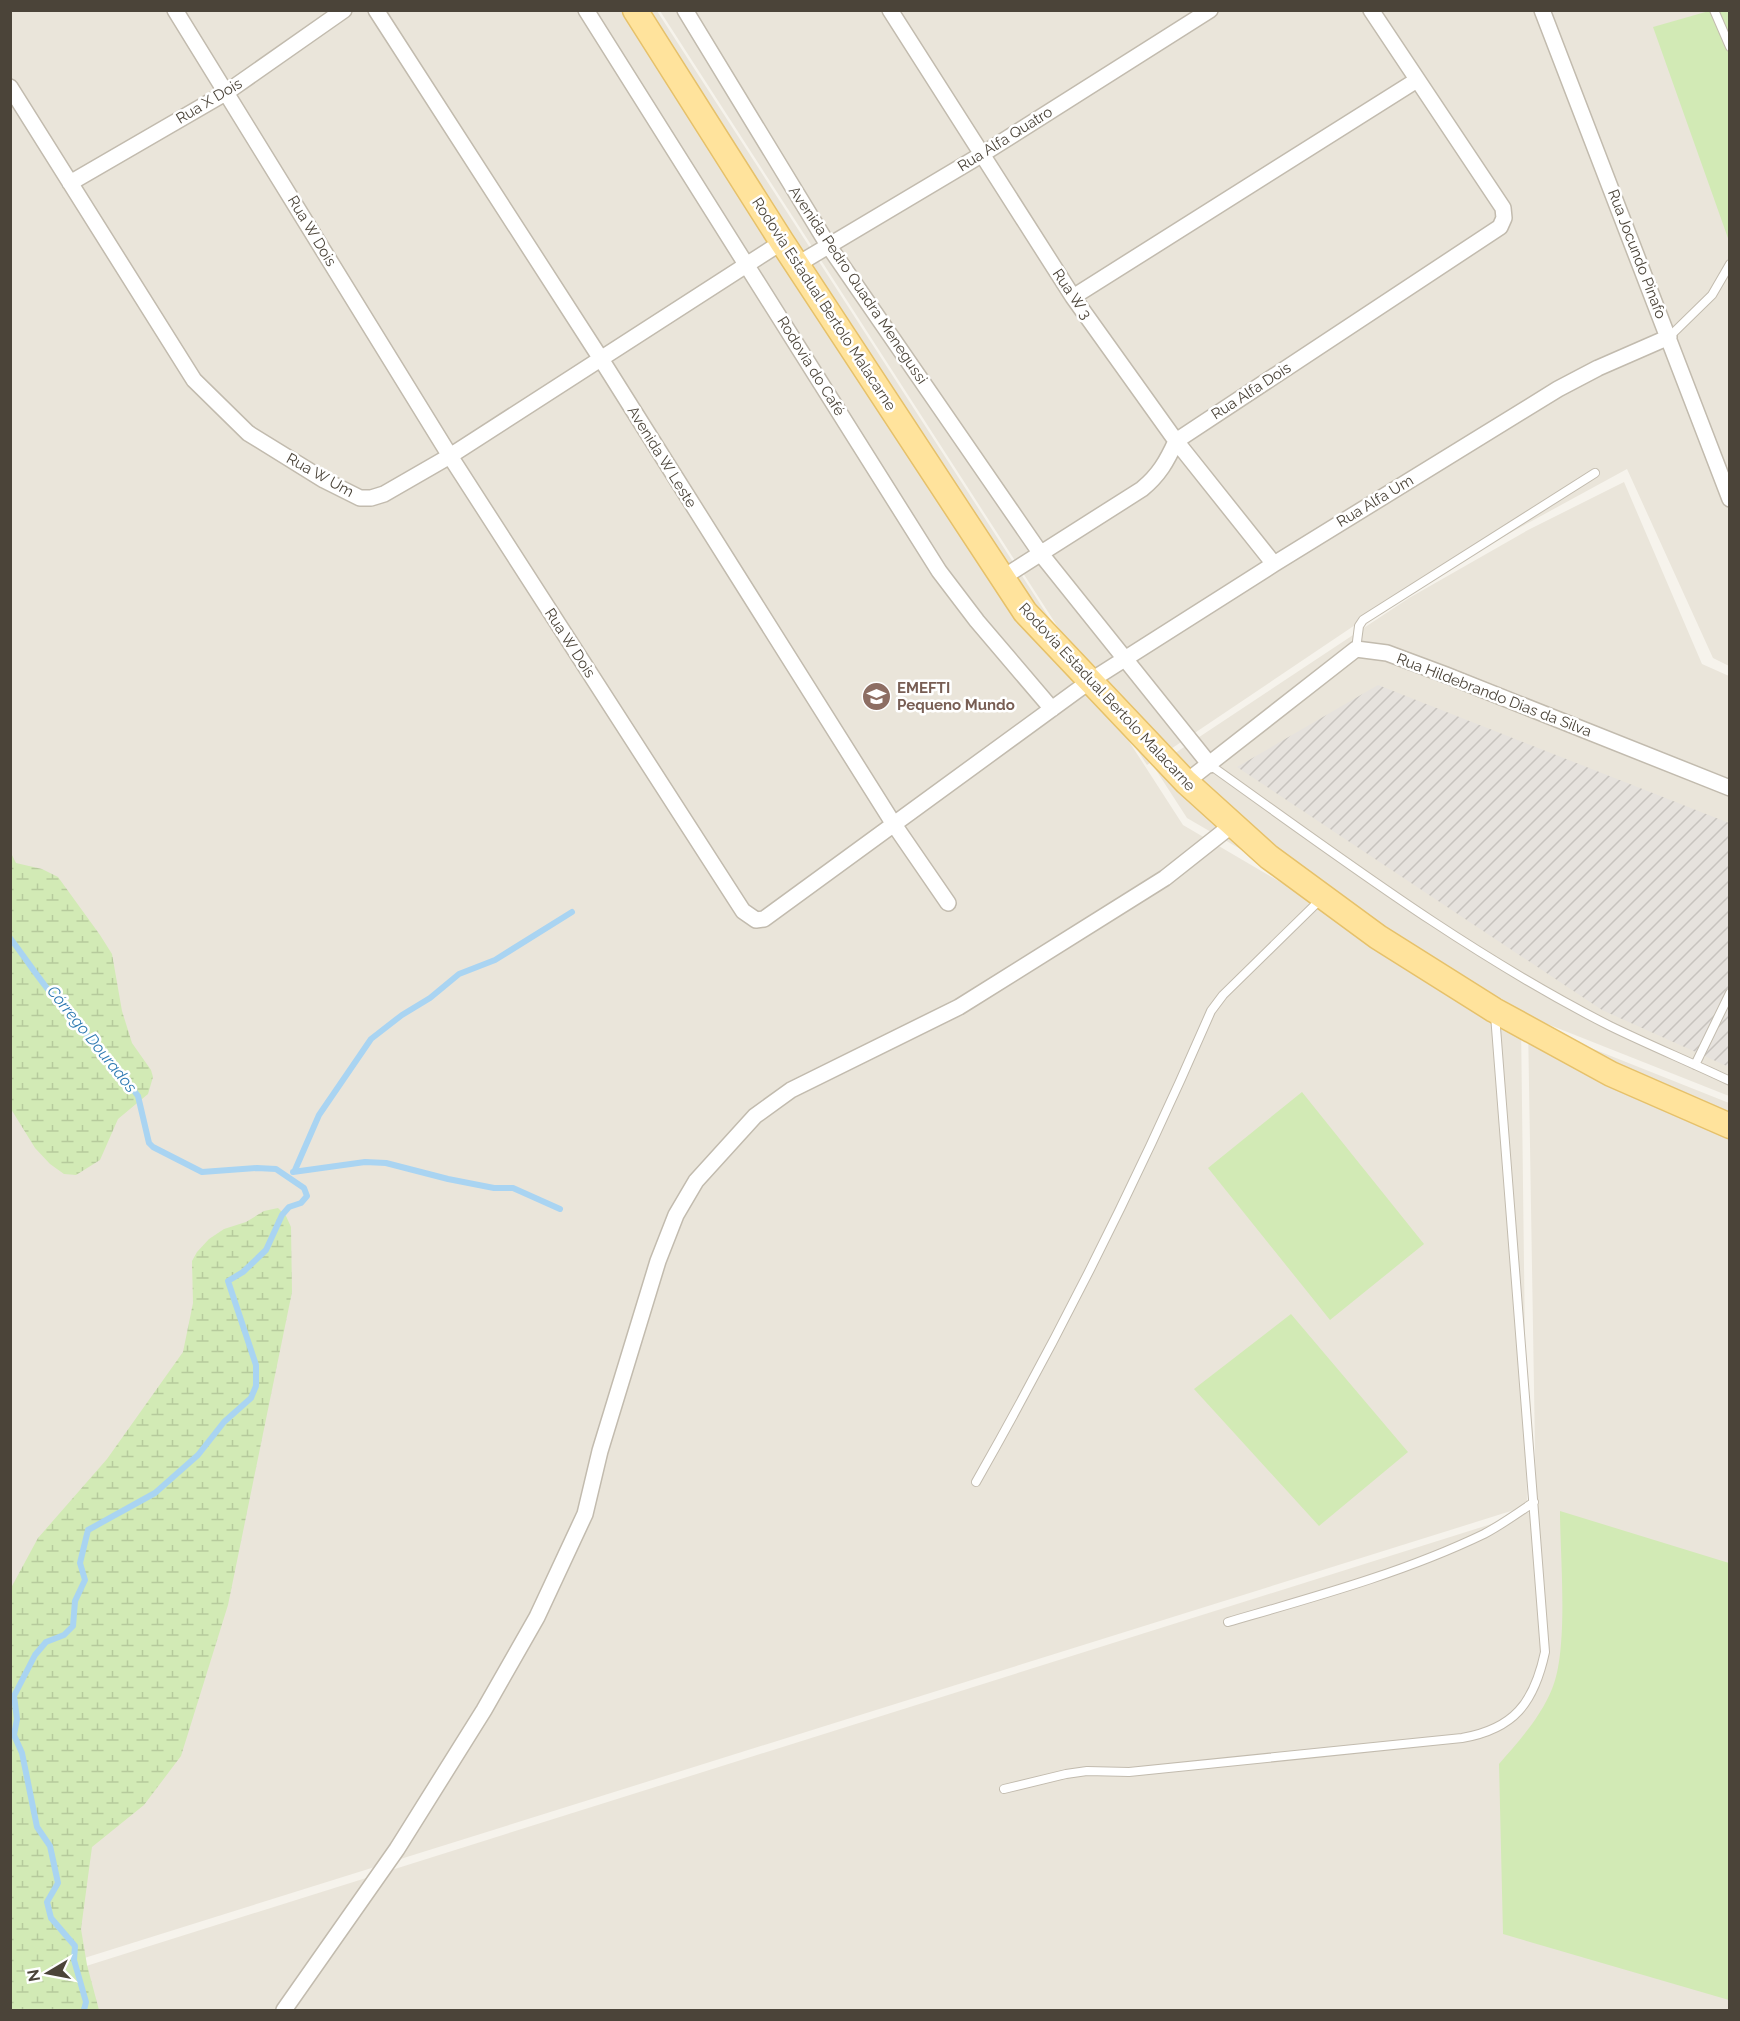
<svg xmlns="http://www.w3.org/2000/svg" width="1740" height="2021" viewBox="0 0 1740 2021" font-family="Raleway,sans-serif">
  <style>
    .residential { fill: #eae5da }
    .industrial { fill: url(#industrial-furrows) }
    .green { fill: #d2eab5 }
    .wetland { fill: url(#wetland-marsh) }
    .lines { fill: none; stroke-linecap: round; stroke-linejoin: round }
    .stream { stroke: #a9d4f2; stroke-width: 6 }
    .service-casing { stroke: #c2bbae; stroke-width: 10 }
    .minor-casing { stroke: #c2bbae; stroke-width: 18 }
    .primary-casing { stroke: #e6c16a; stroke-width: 27 }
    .service { stroke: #fff; stroke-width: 8 }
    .minor { stroke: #fff; stroke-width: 15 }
    .primary { stroke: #ffe39c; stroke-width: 24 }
    .labels { text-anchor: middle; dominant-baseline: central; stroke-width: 5; stroke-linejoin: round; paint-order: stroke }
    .street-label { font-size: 15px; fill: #4b4439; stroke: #fff }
    .education-label { font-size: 15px; font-weight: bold; fill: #785e54; stroke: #fff; text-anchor: start }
    .water-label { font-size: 16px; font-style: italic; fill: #2e7ab2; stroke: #fff }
  </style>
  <defs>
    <pattern id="industrial-furrows" width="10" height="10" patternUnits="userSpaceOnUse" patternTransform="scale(1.5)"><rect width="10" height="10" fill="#e6e2dd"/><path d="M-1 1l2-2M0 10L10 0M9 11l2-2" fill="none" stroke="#c7c3be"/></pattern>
    <pattern id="wetland-marsh" width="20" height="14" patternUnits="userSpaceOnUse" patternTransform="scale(1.5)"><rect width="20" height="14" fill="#d2eab5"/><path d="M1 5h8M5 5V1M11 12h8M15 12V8" fill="none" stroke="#b6ca9c"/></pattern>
  </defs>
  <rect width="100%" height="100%" fill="#f6f3ec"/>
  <path class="residential" d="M11,11H657L1183,825L1521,1023L1527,1506L11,1981Z
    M660,11H1724L1730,26L1729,666L1713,658L1627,469L1453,564L1367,617L1147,765Z
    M1624,482L1702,664L1729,676V1096L1527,1016L1187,818L1154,767L1409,598L1528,530Z
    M1528,1023L1729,1103V2010H11L10,1990L1536,1510Z"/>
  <path class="industrial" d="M1378,685L1729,823V1067L1602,1010L1237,767Z"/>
  <path class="green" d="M1709,11H1729V241L1653,27Z
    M1302,1092L1424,1244L1330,1320L1208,1168Z
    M1291,1314L1408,1452L1319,1526L1194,1389Z
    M1560,1511L1729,1563V2000L1503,1934L1499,1764C1519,1741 1540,1718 1552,1689C1569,1649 1560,1557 1560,1511Z"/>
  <path class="wetland" d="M11,853L16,863L42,869L58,877L100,935L112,954L122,1011L132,1043L151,1070L153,1077L148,1094L118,1119L100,1160L76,1175L64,1174L50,1164L35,1148L11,1109Z
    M278,1208L286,1216L291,1227L292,1292L228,1605L181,1756L144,1805L92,1847L81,1929L87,1965L99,2010H11V1588L38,1538L107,1459L183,1352L193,1303L192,1261L197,1252L209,1239L224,1229L246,1222L264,1211Z"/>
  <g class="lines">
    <path class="stream" d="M10,938C27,960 42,984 61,1005C76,1023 92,1039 106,1059L118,1069L138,1096L149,1143L153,1147L202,1172L257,1168L276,1169L304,1188L307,1196L301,1203L289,1207L282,1215L266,1250L243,1272L228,1281L256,1365V1386L251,1398L224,1422L198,1455L155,1493L88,1530L80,1563L85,1580L75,1601L73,1626L64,1635L46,1642L35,1655L14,1696L17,1719L14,1735L22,1753L37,1827L50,1846L58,1883L47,1902L51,1918L75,1946L74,1960L86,2002L84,2010
      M295,1170L319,1115L371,1039L402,1015L430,998L459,974L495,960L572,912
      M293,1172L365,1162L386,1163L448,1179L494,1188H513L560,1209"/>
    <defs>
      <path id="service" d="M1714,10L1730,47
        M1669,337L1712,295L1730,264
        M1356,649L1359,626L1363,620L1595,473
        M1210,765C1339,857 1468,954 1610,1026C1649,1045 1690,1062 1730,1081
        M1695,1065L1730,993
        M976,1482C1063,1329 1141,1173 1211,1011L1223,995L1320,900
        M1228,1622C1314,1597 1403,1573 1484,1534C1501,1525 1518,1513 1534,1502
        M1004,1789L1066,1774L1087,1771L1129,1772L1462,1738C1514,1729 1534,1703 1545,1652L1495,1015"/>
      <path id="minor" d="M175,10L450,456L743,911L756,920L764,919L1090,681L1274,564L1558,389L1598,368L1669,337
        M376,10L601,359L893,823L948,903
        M586,10L939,571L977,621L1052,709
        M685,10L828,245L1041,554L1210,765
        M890,10L1073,297L1176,441L1274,564
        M1542,10L1730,499
        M10,87L194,380L248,433L324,480L360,498H371L384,494L450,456L782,242
        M70,183L227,92L344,10
        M798,264L981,155L1210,10
        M1073,297L1417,80
        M1002,578L1142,489C1159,475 1167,461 1176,441L1500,227L1504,218L1503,208L1371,10
        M1186,782L1356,649L1387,653L1446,675L1730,788
        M284,2010L397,1849L484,1710L537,1617L585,1514L600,1451L658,1261L676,1215L696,1181L755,1116L791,1090L959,1007L1165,878L1232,825"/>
      <path id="primary" d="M635,10L782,242L1025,612L1186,782L1269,857L1378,937L1494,1010L1611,1074L1730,1126"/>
    </defs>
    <use href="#service" class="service-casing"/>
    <use href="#minor" class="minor-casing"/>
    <use href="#primary" class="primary-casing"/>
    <use href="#service" class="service"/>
    <use href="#minor" class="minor"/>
    <use href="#primary" class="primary"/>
  </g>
  <defs>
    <symbol id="school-disc" viewBox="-11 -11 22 22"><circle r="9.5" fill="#8d6e63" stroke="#fff"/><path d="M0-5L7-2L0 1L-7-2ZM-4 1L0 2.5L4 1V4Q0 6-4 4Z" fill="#fff"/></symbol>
  </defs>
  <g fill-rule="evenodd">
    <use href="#school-disc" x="860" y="680" width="33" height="33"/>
  </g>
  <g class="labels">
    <g class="street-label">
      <text transform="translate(209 101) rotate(-31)">Rua X Dois</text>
      <text transform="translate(1005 139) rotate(-32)">Rua Alfa Quatro</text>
      <text transform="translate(312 231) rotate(59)">Rua W Dois</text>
      <text transform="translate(1637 254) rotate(69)">Rua Jocundo Pinafo</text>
      <text transform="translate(858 285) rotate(56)">Avenida Pedro Quadra Menegussi</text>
      <text transform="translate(1072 294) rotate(56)">Rua W 3</text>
      <text transform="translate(824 304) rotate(57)">Rodovia Estadual Bertolo Malacarne</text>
      <text transform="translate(811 366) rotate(58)">Rodovia do Café</text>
      <text transform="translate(1251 391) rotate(-33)">Rua Alfa Dois</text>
      <text transform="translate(662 457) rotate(58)">Avenida W Leste</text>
      <text transform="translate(320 475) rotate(29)">Rua W Um</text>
      <text transform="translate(1375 501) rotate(-31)">Rua Alfa Um</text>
      <text transform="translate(570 643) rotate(57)">Rua W Dois</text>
      <text transform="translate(1494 695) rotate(21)">Rua Hildebrando Dias da Silva</text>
      <text transform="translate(1107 697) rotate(47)">Rodovia Estadual Bertolo Malacarne</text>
    </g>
    <g class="education-label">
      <text x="897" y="688">EMEFTI<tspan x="897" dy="17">Pequeno Mundo</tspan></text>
    </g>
    <g class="water-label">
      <text transform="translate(92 1039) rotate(51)">Córrego Dourados</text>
    </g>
  </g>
  <rect width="1740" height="2021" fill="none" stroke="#4b4439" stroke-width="24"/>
  <g transform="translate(48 1973) rotate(260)" stroke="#ffffff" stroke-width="4.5" paint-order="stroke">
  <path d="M0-4.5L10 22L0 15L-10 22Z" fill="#4b4439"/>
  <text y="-9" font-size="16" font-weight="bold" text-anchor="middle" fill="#4b4439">N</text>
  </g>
</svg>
